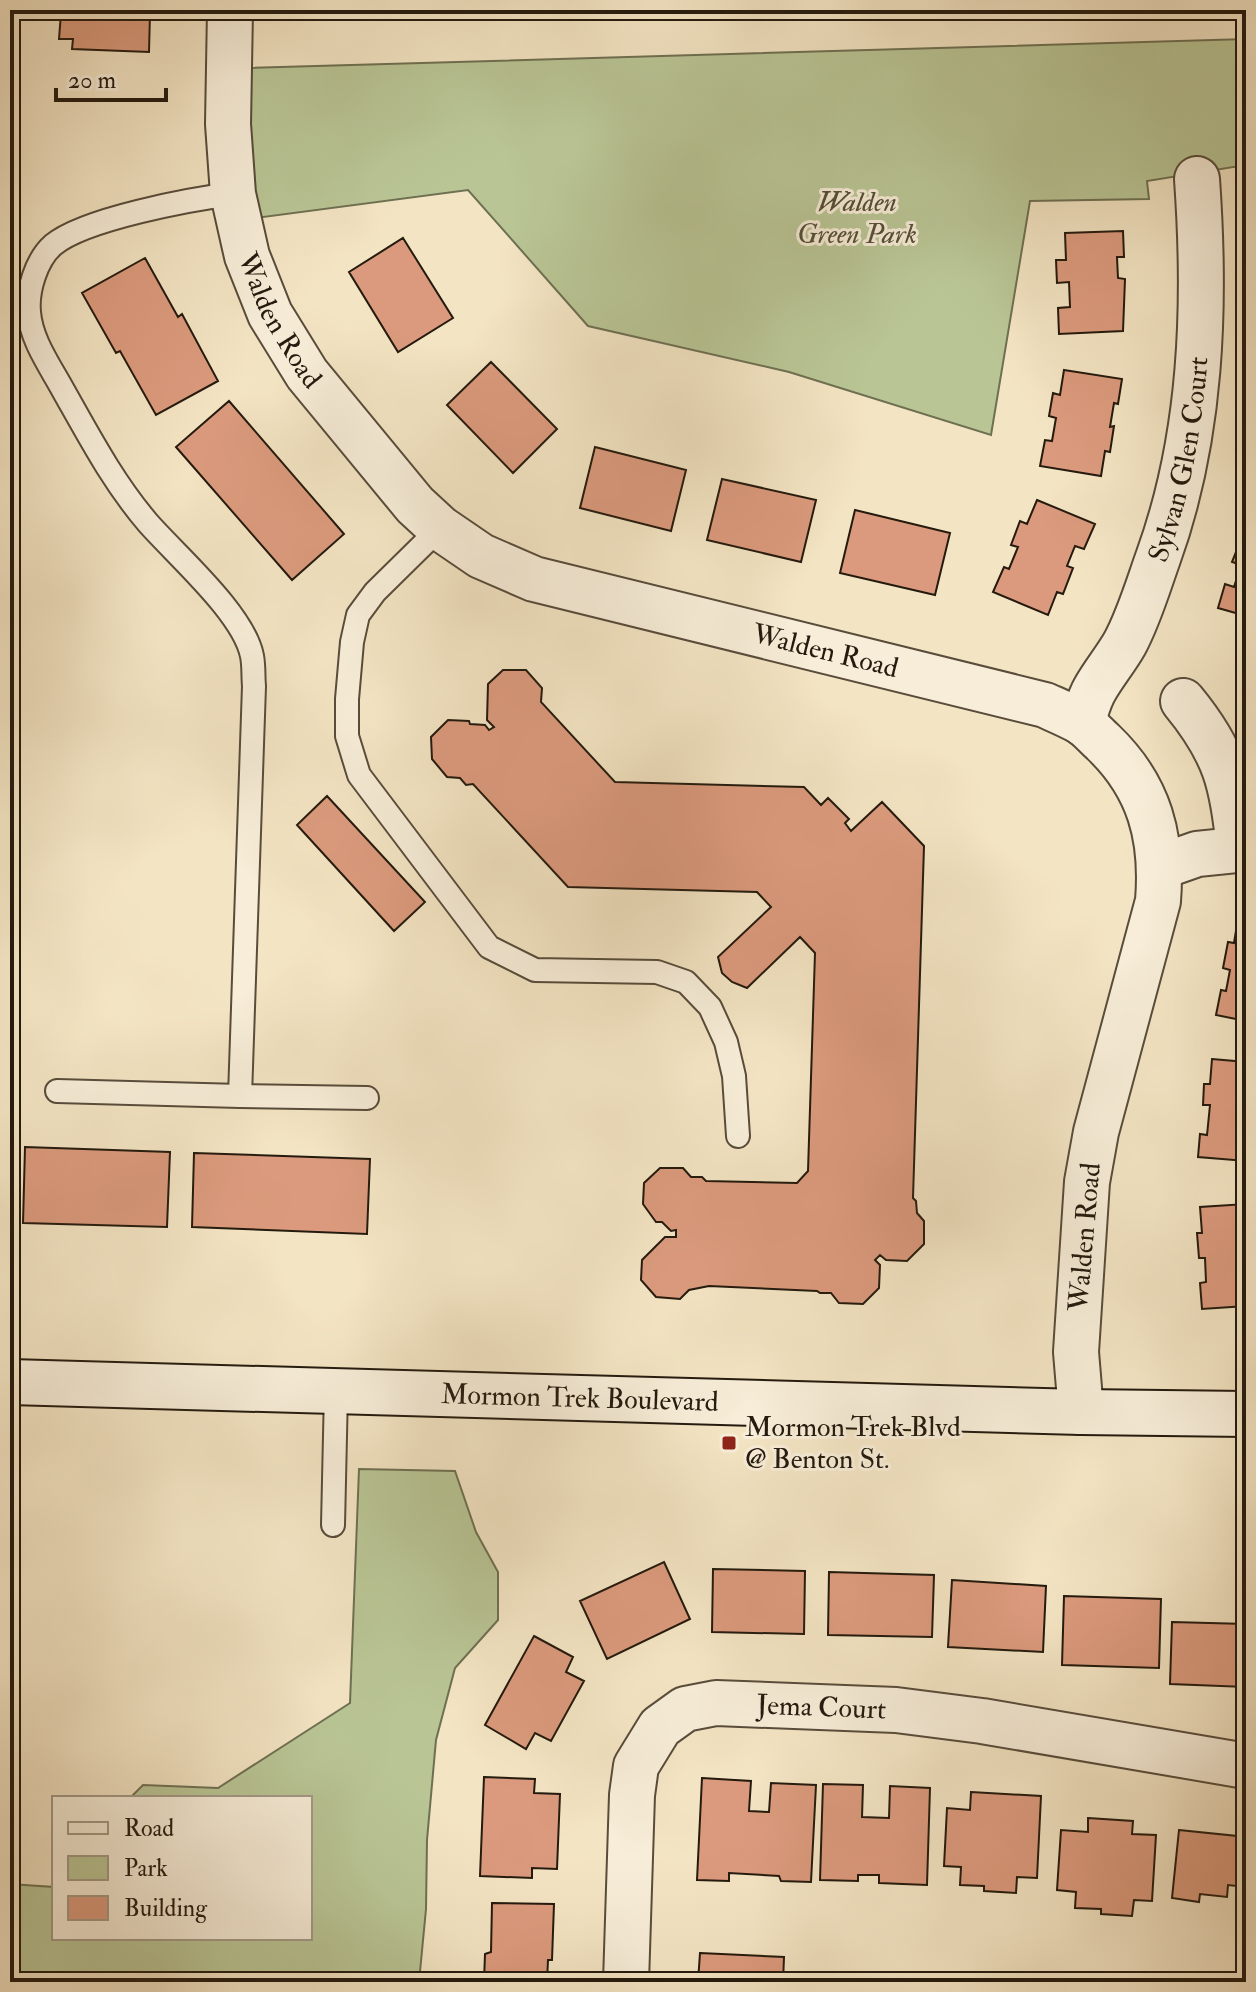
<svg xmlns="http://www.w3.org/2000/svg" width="1256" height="1992" viewBox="0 0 1256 1992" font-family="'IM FELL Double Pica',serif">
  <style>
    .green { fill: #b9c595; stroke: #6e7052; stroke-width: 2 }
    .building { fill: #db9a7d; stroke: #241a0e; stroke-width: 2 }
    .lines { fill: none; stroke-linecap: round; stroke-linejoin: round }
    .lane-casing { stroke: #584c3b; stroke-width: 26 }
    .street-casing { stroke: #584c3b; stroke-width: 48 }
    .secondary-casing { stroke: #241a0e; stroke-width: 48 }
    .lane { stroke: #f7edd8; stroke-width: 22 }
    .street { stroke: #f7edd8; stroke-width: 44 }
    .secondary { stroke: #f7edd8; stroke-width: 44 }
    .poi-dot { fill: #8f2418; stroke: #f7edd8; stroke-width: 3 }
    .labels { text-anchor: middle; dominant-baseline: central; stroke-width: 6; stroke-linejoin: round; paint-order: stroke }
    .park-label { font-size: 28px; font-style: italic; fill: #514d36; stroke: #f7edd8 }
    .street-label { font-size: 28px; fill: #241a0e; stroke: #f7edd8 }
    .poi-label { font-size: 28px; fill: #241a0e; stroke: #f7edd8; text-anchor: start }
  </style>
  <rect width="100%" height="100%" fill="#f3e4c3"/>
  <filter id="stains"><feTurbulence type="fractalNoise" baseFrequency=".0025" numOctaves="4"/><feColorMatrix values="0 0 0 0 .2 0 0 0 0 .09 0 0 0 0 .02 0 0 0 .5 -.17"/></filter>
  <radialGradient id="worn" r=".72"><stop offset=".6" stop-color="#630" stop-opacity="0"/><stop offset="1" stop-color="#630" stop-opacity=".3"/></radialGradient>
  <path class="green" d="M1246,39V165L1147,181L1149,199L1030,201L991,435L789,372L588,326L468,190L256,218L248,182L249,68Z
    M359,1469L455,1471L476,1532L498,1572V1620L455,1668L436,1740L427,1840L426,1909L419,1982H111L86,1974L41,1982H10V1884L54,1887V1938H310V1798H130L143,1785L218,1788L350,1703Z"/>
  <path class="building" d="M76,10H139V13H150L149,52L72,49L73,39H59L61,13H76Z
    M1123,231L1124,257H1117L1118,278L1125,279L1123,331L1059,334L1058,308L1070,307L1069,282L1057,283L1056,260H1066L1065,233Z
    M403,238L453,318L398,352L349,272Z
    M145,258L178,317L182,314L218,381L156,415L120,351L116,353L82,293Z
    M491,362L557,429L513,473L447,405Z
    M1064,370L1122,379L1118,404L1114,403L1110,427L1114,426L1110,452L1105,451L1101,476L1040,466L1045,440L1052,441L1056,418L1049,416L1053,393L1060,395Z
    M229,401L344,534L292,580L176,447Z
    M595,447L686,470L671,531L580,508Z
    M722,479L816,500L801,562L707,540Z
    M1037,500L1095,524L1084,549L1075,546L1067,566L1073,568L1063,594L1057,592L1048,615L993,592L1004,567L1009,569L1018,547L1011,545L1020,521L1027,524Z
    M855,510L950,533L935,595L840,573Z
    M1246,527V616L1218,608L1225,584L1234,587L1241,565L1232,562Z
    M503,670H526L542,688L541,702L615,782L804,787L821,805L828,798L849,819L845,823L851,831L882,802L924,846L913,1198L916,1201L917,1213L924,1221V1244L907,1261L886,1260L880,1255L875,1260L880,1265L879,1288L863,1304L839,1303L831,1293H820L817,1291L709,1286L689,1290L680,1299L656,1297L641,1280L642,1260L665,1237H676V1230L671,1231L662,1222H656L643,1204L644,1183L660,1168H683L691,1177H702L706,1181L797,1183L808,1171L815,953L800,937L747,988L732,982L722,973L718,957L771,907L757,892L568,887L473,784L466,785L460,778L447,777L432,759L431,737L448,720L469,721L470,724L485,725L489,730L494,727L487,720L488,684Z
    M327,796L425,902L394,931L297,825Z
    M1238,918L1246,919V1021L1216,1015L1221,990L1226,991L1230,970L1223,968L1228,942L1234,943Z
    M1212,1059L1246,1062V1161L1198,1157L1200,1134L1207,1135L1210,1105H1203L1204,1084H1210Z
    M25,1147L170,1152L167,1227L23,1223Z
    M194,1153L370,1159L367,1234L192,1227Z
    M1246,1204V1306L1202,1309L1200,1283L1206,1282L1205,1258H1199L1197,1233H1202L1200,1207Z
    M664,1562L690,1619L607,1659L580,1601Z
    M713,1569L805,1571L804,1634L712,1632Z
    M829,1572L934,1575L932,1637L828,1635Z
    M952,1580L1046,1586L1043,1652L948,1647Z
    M1064,1596L1161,1599L1159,1668L1062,1665Z
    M1172,1622L1246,1624V1687L1170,1684Z
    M534,1636L573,1657L566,1672L584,1681L551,1741L535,1733L526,1749L485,1725Z
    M484,1777L535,1779L534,1793L560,1794L557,1869L532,1868V1878L480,1876Z
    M702,1778L751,1781L749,1811L769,1812L771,1783L816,1785L811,1882L781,1881L779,1876L729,1873V1881L697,1880Z
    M823,1784L863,1785L862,1817L889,1818L890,1786L930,1788L927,1885L879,1883V1875H858V1881L820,1880Z
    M971,1792L1041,1796L1037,1878L1017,1877L1016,1893L984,1891V1886L960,1885L961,1867L944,1866L947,1808L970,1810Z
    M1088,1818L1133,1821L1132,1834L1156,1835L1152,1901L1134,1900L1132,1916L1101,1914V1909L1075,1908L1076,1892L1057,1890L1061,1830L1088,1832Z
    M1179,1830L1237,1836L1236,1842L1246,1843V1887L1228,1885L1227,1897L1200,1894L1199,1902L1172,1898Z
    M492,1903L554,1904L552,1960H548L547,1982H484L485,1954L491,1952Z
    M700,1953L784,1957L783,1982H698Z"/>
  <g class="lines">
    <defs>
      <path id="lane" d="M440,528L375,592L358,615L352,642L347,699V736L359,775L489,947L535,970L657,972L686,982L710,1007L726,1042L734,1076L738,1136
        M57,1091L240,1096L254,686C253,676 254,666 252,656C244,614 177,556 148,523C113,482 89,436 63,390C50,366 31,340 29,312C27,291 36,260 53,245C84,219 191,199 233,194
        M240,1096L367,1098
        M333,1525L336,1391"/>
      <g id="street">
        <path id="s1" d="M230,10L228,124L233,194L247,256L270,314L307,374L415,505L440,528L481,556L534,579L1045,705C1056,710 1068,715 1079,721C1088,726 1095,735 1103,742C1150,787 1163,838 1158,901L1096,1132L1087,1182L1076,1352L1081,1412"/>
        <path d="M1183,701C1225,752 1233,784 1239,849"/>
        <path id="s2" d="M1082,723C1086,712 1089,699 1095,689C1104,673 1116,659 1125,643C1139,617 1148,586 1158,558C1202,437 1206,306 1197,179"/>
        <path d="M1160,867L1197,854L1246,849"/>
        <path id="s3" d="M626,1982L632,1795L636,1766L660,1727L685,1709L716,1703L896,1710L982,1721L1246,1766"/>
      </g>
      <g id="secondary">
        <path id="s4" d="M10,1382L1081,1412L1246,1414"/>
      </g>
    </defs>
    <use href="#lane" class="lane-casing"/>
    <use href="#street" class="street-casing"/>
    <use href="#secondary" class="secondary-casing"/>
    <use href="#lane" class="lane"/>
    <use href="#street" class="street"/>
    <use href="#secondary" class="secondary"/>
  </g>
  <rect class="poi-dot" x="721" y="1435" width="16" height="16" rx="4"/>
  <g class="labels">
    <g class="park-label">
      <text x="857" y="202">Walden<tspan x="857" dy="32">Green Park</tspan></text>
    </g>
    <g class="street-label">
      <text stroke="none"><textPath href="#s1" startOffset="320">Walden Road</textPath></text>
      <text stroke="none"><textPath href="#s2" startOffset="284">Sylvan Glen Court</textPath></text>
      <text stroke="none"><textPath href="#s1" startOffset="992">Walden Road</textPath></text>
      <text transform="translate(1085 1237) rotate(-85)">Walden Road</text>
      <text stroke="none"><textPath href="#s4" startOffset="570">Mormon Trek Boulevard</textPath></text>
      <text stroke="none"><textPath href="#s3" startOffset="430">Jema Court</textPath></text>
    </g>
    <g class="poi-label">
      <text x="745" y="1427">Mormon Trek Blvd<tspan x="745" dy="32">@ Benton St.</tspan></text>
    </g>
  </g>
  <rect width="1256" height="1992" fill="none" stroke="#f3e4c3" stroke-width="40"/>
  <rect x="12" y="12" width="1232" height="1968" fill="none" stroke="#241a0e" stroke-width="4"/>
  <rect x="20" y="20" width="1216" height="1952" fill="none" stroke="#241a0e" stroke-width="2"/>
  <rect x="52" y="1796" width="260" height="144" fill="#f7edd8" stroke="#a39987" stroke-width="2"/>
  <rect x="68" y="1822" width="40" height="12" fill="#f7edd8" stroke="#a39987" stroke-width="2"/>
  <text x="124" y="1836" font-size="24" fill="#241a0e">Road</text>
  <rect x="68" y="1856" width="40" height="24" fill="#b9c595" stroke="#a39987" stroke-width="2"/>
  <text x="124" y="1876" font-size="24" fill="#241a0e">Park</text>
  <rect x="68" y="1896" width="40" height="24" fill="#db9a7d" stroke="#a39987" stroke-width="2"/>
  <text x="124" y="1916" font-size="24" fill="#241a0e">Building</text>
  <path d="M56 88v12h110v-12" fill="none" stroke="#241a0e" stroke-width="4"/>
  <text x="68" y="88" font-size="24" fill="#241a0e" stroke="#f7edd8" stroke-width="6" paint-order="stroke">20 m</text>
  <rect width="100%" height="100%" filter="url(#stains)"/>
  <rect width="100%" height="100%" fill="url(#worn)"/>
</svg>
